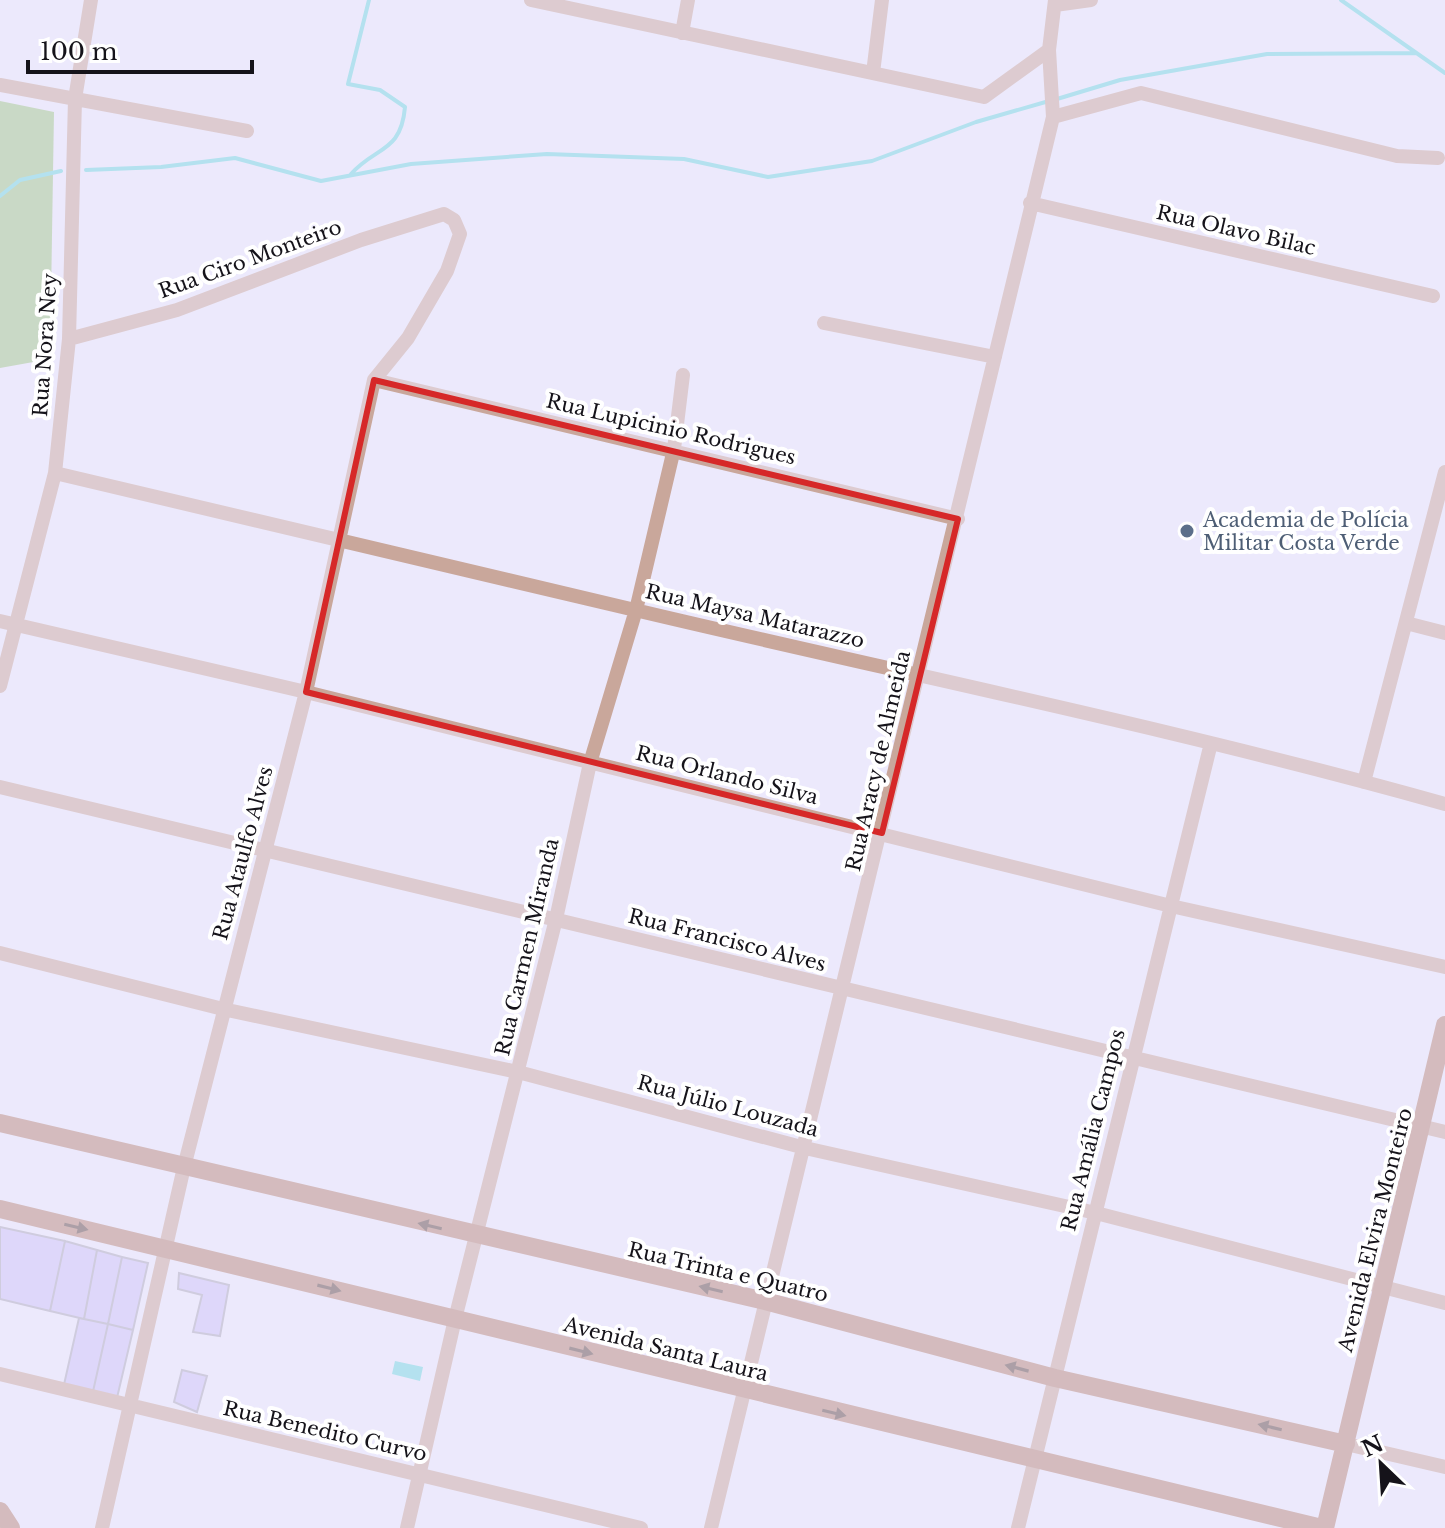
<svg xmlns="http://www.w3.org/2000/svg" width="1445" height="1528" viewBox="0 0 1445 1528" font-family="'Libre Baskerville',serif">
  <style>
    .forest { fill: #9ec686 }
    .water { fill: #6fd8df }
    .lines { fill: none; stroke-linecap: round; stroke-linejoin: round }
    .stream { stroke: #6fd8df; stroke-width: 4 }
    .building { fill: #ccc1f8; stroke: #aba8bb; stroke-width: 2 }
    .street { stroke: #c9a79b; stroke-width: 14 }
    .secondary { stroke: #b58473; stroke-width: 18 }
    .oneway { fill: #5d4642 }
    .marked { fill: none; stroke: #d62828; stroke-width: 6; stroke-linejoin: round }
    .service-dot { fill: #5c6f8a; stroke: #fff; stroke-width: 3 }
    .labels { text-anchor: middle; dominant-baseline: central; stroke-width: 8; stroke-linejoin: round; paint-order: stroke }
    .street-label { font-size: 20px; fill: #15131a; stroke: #fff }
    .service-label { font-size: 20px; fill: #4e5e75; stroke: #fff; text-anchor: start }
  </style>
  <rect width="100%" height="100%" fill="#ece9fc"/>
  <path class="forest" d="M0,101L54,112L50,359L0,368Z"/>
  <path class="water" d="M395,1361L423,1367L420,1381L392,1374Z"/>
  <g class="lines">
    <path class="stream" d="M1341,0L1445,73
      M1057,99L1120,80L1267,54L1416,53
      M86,170L161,167L235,158L321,181L411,164L547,154L684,159L768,177L872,161L976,122L1049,101
      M351,174C376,146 401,153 405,107L380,90L348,84L369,0
      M0,196L20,180L61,171"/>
  </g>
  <path class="building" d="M0,1227L65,1241L50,1311L0,1299Z
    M65,1241L97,1250L84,1319L50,1311Z
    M97,1250L122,1257L108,1324L84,1319Z
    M122,1257L148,1263L133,1330L108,1324Z
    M179,1273L229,1285L220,1336L193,1332L202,1295L178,1289Z
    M79,1318L108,1324L92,1396L63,1389Z
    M108,1324L133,1330L116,1402L92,1396Z
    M182,1370L207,1376L197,1412L174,1402Z"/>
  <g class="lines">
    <path class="street" d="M531,0L984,97L1049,50
      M1055,5L1091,0
      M682,33L688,0
      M873,73L882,0
      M0,85L247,131
      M1053,117L1141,93L1397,156L1438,158
      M1030,203L1433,296
      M824,323L995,357
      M69,339L177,310L361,240L444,214L454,220L460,234L447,271L408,338L374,380L306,692L184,1167L102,1528
      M374,380L958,519
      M55,473C249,517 442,564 635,610C905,674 1178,729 1445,804
      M0,621L306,692L1171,906L1445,967
      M1406,623L1445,633
      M0,686L55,473L69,339L75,99L91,0
      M1364,782L1445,472
      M0,787L1445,1132
      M0,953L223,1009L518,1072L805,1148L1096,1213L1445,1303
      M0,1374L641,1528
      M1346,1444L1445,1467
      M407,1528L455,1319L556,919L590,763L636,610L674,449L683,375
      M711,1528L1053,117L1049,50L1055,0
      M1018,1528L1211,743"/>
    <path class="secondary" d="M0,1123L765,1301L1055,1378L1346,1444
      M0,1209L1322,1528
      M0,1511L11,1528
      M1325,1528L1445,1025"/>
  </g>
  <defs><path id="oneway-solid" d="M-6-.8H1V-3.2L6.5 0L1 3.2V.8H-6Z" transform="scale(2)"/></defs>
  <g class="oneway">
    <use href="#oneway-solid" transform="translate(430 1226) rotate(-167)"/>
    <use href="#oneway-solid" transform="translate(76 1227) rotate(13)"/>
    <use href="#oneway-solid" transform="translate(329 1288) rotate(14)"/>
    <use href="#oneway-solid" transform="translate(711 1289) rotate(-167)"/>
    <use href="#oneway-solid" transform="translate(581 1351) rotate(14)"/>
    <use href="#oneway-solid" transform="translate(1017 1368) rotate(-165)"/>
    <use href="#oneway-solid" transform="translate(834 1413) rotate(13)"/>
    <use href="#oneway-solid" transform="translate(1270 1427) rotate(-167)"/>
  </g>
  <path d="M0 0H1445V1528H0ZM374,380L958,519L882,833L306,692Z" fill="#ece9fc" fill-opacity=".55" fill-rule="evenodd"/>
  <path class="marked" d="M374,380L958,519L882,833L306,692Z"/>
  <circle class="service-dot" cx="1187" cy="531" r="8"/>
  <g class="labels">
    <g class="street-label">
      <text transform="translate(1236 230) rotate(13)">Rua Olavo Bilac</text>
      <text transform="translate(250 259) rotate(-20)">Rua Ciro Monteiro</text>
      <text transform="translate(45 345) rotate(-86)">Rua Nora Ney</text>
      <text transform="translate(671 429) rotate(13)">Rua Lupicinio Rodrigues</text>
      <text transform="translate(755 616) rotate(13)">Rua Maysa Matarazzo</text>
      <text transform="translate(878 761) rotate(-77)">Rua Aracy de Almeida</text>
      <text transform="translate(727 775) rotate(14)">Rua Orlando Silva</text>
      <text transform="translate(243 853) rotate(-75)">Rua Ataulfo Alves</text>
      <text transform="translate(727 940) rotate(14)">Rua Francisco Alves</text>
      <text transform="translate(527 947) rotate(-77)">Rua Carmen Miranda</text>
      <text transform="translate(728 1106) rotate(15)">Rua Júlio Louzada</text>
      <text transform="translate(1093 1130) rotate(-76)">Rua Amália Campos</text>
      <text transform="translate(1375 1230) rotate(-76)">Avenida Elvira Monteiro</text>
      <text transform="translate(728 1272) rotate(13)">Rua Trinta e Quatro</text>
      <text transform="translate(666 1349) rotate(14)">Avenida Santa Laura</text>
      <text transform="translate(325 1431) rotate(13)">Rua Benedito Curvo</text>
    </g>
    <g class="service-label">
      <text x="1203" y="520">Academia de Polícia<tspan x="1203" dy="23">Militar Costa Verde</tspan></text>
    </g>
  </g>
  <g transform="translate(1381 1464) rotate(335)" stroke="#ffffff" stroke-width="6" paint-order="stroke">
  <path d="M0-6L14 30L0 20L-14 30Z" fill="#15131a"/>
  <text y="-12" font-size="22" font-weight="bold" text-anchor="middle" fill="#15131a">N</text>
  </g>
  <path d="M28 60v12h224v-12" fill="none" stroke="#15131a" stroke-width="4"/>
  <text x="40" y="60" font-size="24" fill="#15131a" stroke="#ffffff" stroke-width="6" paint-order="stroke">100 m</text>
</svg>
